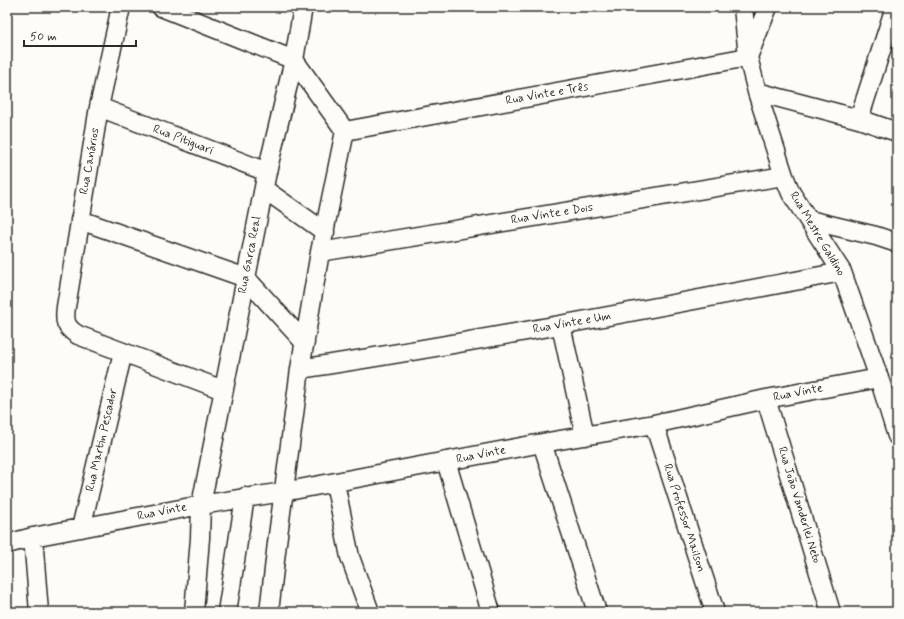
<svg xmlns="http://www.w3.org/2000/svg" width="904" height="619" viewBox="0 0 904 619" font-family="Mynerve,sans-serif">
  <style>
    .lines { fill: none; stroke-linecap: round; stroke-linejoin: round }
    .minor-casing { stroke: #2b2b2b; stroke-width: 21 }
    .minor { stroke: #fdfcf7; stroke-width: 18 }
    .labels { text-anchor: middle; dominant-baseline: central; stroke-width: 3; stroke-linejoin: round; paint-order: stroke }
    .street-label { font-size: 12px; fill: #2b2b2b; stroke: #fdfcf7 }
  </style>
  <rect width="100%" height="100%" fill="#fdfcf7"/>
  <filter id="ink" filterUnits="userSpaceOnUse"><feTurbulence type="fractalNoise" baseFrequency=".025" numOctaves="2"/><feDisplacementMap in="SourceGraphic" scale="8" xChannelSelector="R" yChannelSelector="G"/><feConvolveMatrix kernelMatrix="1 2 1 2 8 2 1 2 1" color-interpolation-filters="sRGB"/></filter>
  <g filter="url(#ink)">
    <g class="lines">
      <defs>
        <path id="minor" d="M121,7L99,107L66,307C64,321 65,327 78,335L223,390
          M161,7L294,60
          M743,7L748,57L757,92L784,176L791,193L842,272L879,378L897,436
          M294,60L345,131
          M757,92L859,119L897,132
          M99,107L267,172
          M859,119L895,7
          M345,131L748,57L768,7
          M264,189L325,232
          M80,220L246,278L305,343
          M809,220L876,236L897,243
          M320,252L784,176
          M561,325L585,436
          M300,369C482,341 662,306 842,272
          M766,399L831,612
          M654,424L715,612
          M542,443L597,612
          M446,461L491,612
          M335,483L350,557L370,612
          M81,528L123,352
          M33,537L39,612
          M7,544L33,537L201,505L283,492L542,443L654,424L766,399L879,378
          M194,612L200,538L201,505L267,172L294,60L303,7
          M227,612L245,497
          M269,612L277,543L300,369L320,252L345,131"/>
      </defs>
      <use href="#minor" class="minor-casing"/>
      <use href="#minor" class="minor"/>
    </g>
  </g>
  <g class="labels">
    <g class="street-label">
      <text transform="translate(547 94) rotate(-10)">Rua Vinte e Três</text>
      <text transform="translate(183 140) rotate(21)">Rua Pitiguari</text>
      <text transform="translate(90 161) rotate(-80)">Rua Canários</text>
      <text transform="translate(552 214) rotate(-9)">Rua Vinte e Dois</text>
      <text transform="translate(817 234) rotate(59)">Rua Mestre Galdino</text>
      <text transform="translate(250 255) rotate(-79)">Rua Garca Real</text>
      <text transform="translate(572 323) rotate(-10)">Rua Vinte e Um</text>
      <text transform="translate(798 393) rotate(-11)">Rua Vinte</text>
      <text transform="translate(102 440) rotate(-77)">Rua Martin Pescador</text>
      <text transform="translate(481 455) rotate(-11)">Rua Vinte</text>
      <text transform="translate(799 505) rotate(73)">Rua João Vanderlei Neto</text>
      <text transform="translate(162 512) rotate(-11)">Rua Vinte</text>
      <text transform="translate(684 518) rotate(72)">Rua Professor Mailson</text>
    </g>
  </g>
  <rect width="904" height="619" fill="none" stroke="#fdfcf7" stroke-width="24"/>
  <rect x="12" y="12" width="880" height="595" fill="none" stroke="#2b2b2b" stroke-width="1.5" filter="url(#ink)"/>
  <path d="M24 40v6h112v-6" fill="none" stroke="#2b2b2b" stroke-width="2"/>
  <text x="30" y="40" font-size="12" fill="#2b2b2b" stroke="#fdfcf7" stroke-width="3" paint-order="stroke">50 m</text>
</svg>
